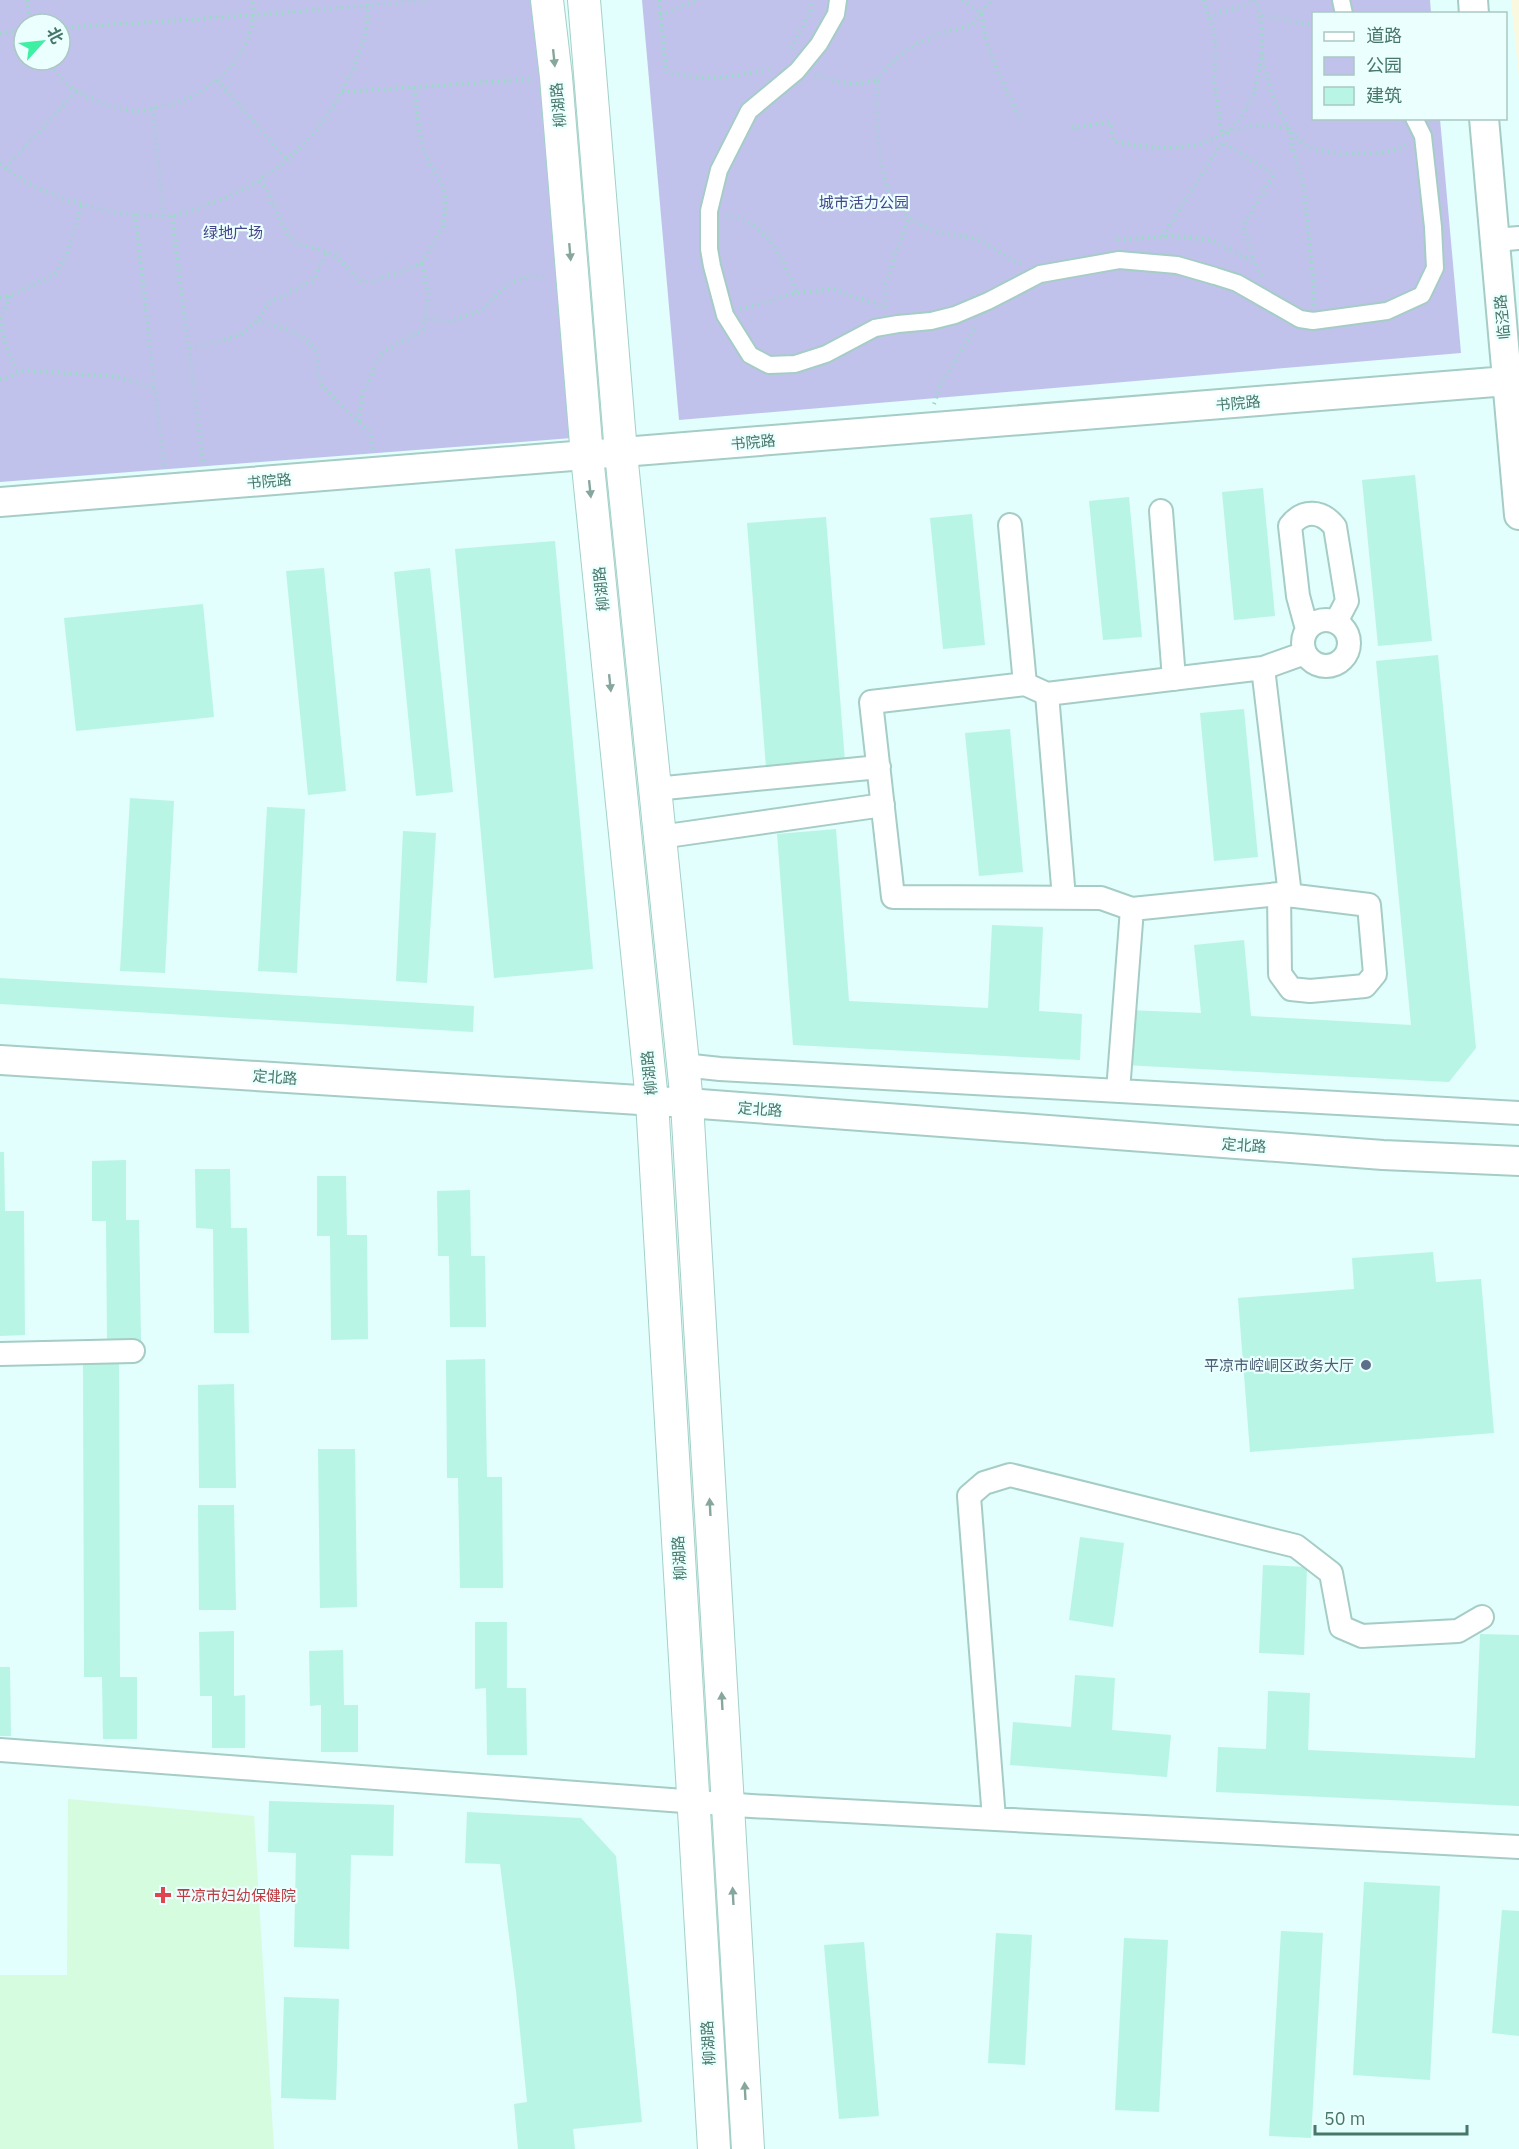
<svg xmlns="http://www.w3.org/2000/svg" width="1519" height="2149" viewBox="0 0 1519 2149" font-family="'IBM Plex Sans','Noto Sans SC',sans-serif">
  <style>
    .education { fill: #faf9df }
    .medical { fill: #d5fcde }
    .green { fill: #c0c2ec; fill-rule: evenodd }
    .building { fill: #b8f5e5 }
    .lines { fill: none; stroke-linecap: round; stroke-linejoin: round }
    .pedestrian-casing { stroke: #a5cdc5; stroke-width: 20 }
    .minor-casing { stroke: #a5cdc5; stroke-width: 26 }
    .tertiary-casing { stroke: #a5cdc5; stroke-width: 32 }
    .secondary-casing { stroke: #a3d1c7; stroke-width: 34 }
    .path { stroke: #9bdac9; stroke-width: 4; stroke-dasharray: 1.5 4.5; stroke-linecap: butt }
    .pedestrian { stroke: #fff; stroke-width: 16 }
    .minor { stroke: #fff; stroke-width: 22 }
    .tertiary { stroke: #fff; stroke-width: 28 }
    .secondary { stroke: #fff; stroke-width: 32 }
    .oneway { fill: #87a79e }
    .service-dot { fill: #5c6f8a; stroke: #eafffe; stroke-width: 2 }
    .health-dot { fill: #e0444e; stroke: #eafffe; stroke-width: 2 }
    .labels { text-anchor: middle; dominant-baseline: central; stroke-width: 4.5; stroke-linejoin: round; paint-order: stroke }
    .street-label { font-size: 15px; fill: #477769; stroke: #eafffe }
    .park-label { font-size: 15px; fill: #47438a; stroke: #eafffe }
    .service-label { font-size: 15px; fill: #4e5e75; stroke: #eafffe; text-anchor: end }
    .health-label { font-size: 15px; fill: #be3a42; stroke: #eafffe; text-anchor: start }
  </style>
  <rect width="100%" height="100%" fill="#e2fefd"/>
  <path class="education" d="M1511,0H1519V78Z"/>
  <path class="medical" d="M68,1799L254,1816L274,2149H0V1975H67Z"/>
  <path class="green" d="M0,0H537L572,438L0,482ZM24,24H60V60H24Z
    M642,0H1430L1431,13L1314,14V118L1440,119L1461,353L679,420Z"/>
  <path class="building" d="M1415,475L1432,641L1378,646L1362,480Z
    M1263,488L1275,616L1234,620L1222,492Z
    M1129,497L1142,637L1103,640L1089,501Z
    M972,514L985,645L943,649L930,518Z
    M826,517L845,762L766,768L747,523Z
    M555,541L593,969L494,978L455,549Z
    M324,568L346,791L308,795L286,571Z
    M430,568L453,792L416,796L394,572Z
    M203,604L214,717L76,731L64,618Z
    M1438,655L1476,1048L1449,1082L1124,1065L1127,1010L1201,1013L1194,945L1244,940L1251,1016L1411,1025L1376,661Z
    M1244,709L1258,857L1214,861L1200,713Z
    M1010,729L1023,872L979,876L965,733Z
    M130,798L174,801L165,973L120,971Z
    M267,807L305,809L297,973L258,971Z
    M836,829L849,1001L988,1008L992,925L1043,927L1039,1011L1082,1014L1080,1060L793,1045L777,834Z
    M403,831L436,833L427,983L396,981Z
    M0,978L474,1006L473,1032L0,1004Z
    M0,1152H4L5,1211H24L25,1335L0,1336Z
    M126,1160V1220H139L141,1341H107L106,1221H92V1161Z
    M195,1169H230L231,1228H247L249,1333H214L213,1229L196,1228Z
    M317,1176H346L347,1235H367L368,1339L331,1340L330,1236H317Z
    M470,1190L471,1256H485L486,1327H450L449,1256H438L437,1191Z
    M1433,1252L1436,1282L1481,1279L1494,1433L1250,1452L1238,1298L1354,1289L1352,1258Z
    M485,1359L487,1477H502L503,1588H460L458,1478H447L446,1360Z
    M83,1362H119L120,1677H137V1739H103L102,1677H84Z
    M234,1384L236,1488H199L198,1385Z
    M318,1449H355L357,1607L320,1608Z
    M198,1505H234L236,1610H199Z
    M1080,1537L1124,1543L1113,1627L1069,1620Z
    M1263,1565L1307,1567L1304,1655L1259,1653Z
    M475,1622H507V1688H526L527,1755H487L486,1688L475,1689Z
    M234,1631V1696L245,1695V1748H212V1696H200L199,1632Z
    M1480,1634L1519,1635V1806L1216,1792L1218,1747L1266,1749L1268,1691L1310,1693L1308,1750L1475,1758Z
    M343,1650L344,1705H358V1752H321V1705L310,1706L309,1651Z
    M0,1667H10L11,1736H0Z
    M1075,1675L1115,1678L1112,1730L1171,1735L1167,1777L1010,1765L1013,1722L1071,1727Z
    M269,1801L394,1805L393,1856L351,1855L349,1949L294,1947L296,1853L268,1852Z
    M467,1812L581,1818L616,1856L642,2122L573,2129L575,2149H518L514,2104L527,2102L516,1991L500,1864L465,1863Z
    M1364,1882L1440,1886L1430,2080L1353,2075Z
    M1502,1910L1519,1911V2036L1492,2033Z
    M1281,1931L1323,1933L1311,2138L1269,2136Z
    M996,1933L1032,1935L1025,2065L988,2063Z
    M1124,1938L1168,1940L1159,2112L1115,2110Z
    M864,1942L879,2116L839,2119L824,1945Z
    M284,1997L339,1999L336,2100L281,2098Z"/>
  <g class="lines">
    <defs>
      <path id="pedestrian" d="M838,0L836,14L819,44L797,71L749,111L719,170L709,211V249L712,266L725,315L750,355L769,365L795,364L826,354L875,328L898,324L931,321L955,315L988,301L1040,274L1119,260L1177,265L1215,276L1237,283L1300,319L1313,321L1387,311L1422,295L1435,268L1433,227L1423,136L1414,118
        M1341,0L1344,14"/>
      <path id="minor" d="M1495,240L1519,238
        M1161,511L1174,679
        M1010,525L1025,684
        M1303 643a23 23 0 1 1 46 0a23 23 0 1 1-46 0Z
        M1307,629L1298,596L1290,526C1303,509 1322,510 1335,527L1347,601L1336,622
        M1263,668L1290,895
        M1047,694L1064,898
        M655,789L879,767
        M660,837L883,805
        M1132,909L1279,894L1369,905L1375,974L1365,986L1310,991L1291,989L1280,974L1279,894
        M683,1065L720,1069L1519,1113
        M1118,1091L1132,909L1101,898L893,897L871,702L1025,684L1047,694L1263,668L1305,653
        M0,1354L133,1351
        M0,1750L751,1806L1519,1847
        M994,1819L969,1496L984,1483L1010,1475L1296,1546L1331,1573L1341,1627L1362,1636L1458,1631L1482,1617"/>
      <path id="tertiary" d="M1473,0L1474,14
        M1484,118L1519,515
        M0,502L1507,381
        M0,1060L687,1103L1383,1155L1519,1161"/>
      <path id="secondary" d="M547,0L556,77L587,456L652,1101L714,2149
        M584,0L621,453L687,1103L748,2149"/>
    </defs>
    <use href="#pedestrian" class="pedestrian-casing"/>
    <use href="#minor" class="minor-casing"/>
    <use href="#tertiary" class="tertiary-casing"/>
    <use href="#secondary" class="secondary-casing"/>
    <path class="path" d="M27,0L30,24
      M659,0L666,71C706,82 731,78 771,68
      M962,0L981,13L992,0
      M1204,0L1214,31L1216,60L1214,82L1222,135
      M981,14C987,52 1003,85 1021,119
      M660,15L698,0
      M1261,15L1314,25
      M1209,17L1257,0
      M60,28L255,15L428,0
      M0,33L24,31
      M791,48L810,13L812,0
      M1261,55C1269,83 1279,128 1306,145C1315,151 1345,154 1356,154C1375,154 1390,153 1406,145
      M47,60C55,71 63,82 75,90C88,99 120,109 136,111C143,112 151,108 158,106C165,105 174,104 181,101C221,86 260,45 252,0
      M815,75C841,82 850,87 877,80C880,130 868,201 925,227C941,234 961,234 978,240C994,246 1006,258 1022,265
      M217,80L287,160
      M877,80C900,47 933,33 971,26L981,13
      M342,92L532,79
      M153,107L163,216
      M1072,128L1110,122L1114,141C1139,147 1167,150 1193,145C1210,142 1225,132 1242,128C1257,124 1273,125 1288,128L1304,191L1313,278V305
      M1225,133C1229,129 1235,125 1239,120C1262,91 1268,34 1255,0
      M0,163C24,184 54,197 85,205C108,212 147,218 171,216C182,215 195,209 206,205C266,185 315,144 344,87C356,64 372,26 367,0
      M6,168L76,91
      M260,180C274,200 279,223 293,242L334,254L361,282H373L421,264L443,227L446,202L442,185L425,155L419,127L414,87
      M135,214L164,466
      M172,216L203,462
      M725,216C768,219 782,259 797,293
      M1163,236L1222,142L1274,174L1243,226L1254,262
      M1118,240L1171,236L1211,240L1254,262L1262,276
      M10,296C7,304 3,311 1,319C0,335 10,358 18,372
      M0,297L10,296L55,274L67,253L82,205
      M885,308V285L909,217
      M740,309L797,293L833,289L885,307
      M425,319L451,322L483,309L501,290L513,282L530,276L548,277
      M257,321L284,328L303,337L317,352L318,376L322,386L370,433L374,449
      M189,347L217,342L240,335L257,321L269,303L314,280L326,252
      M0,380L25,370L118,377L154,388
      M934,404L940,386L976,326
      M359,421L362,396L381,353L423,330L429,292L421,264"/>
    <use href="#pedestrian" class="pedestrian"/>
    <use href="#minor" class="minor"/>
    <use href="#tertiary" class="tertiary"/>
    <use href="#secondary" class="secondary"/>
  </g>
  <defs><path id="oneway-solid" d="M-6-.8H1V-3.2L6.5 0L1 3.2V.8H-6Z" transform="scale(1.5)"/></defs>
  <g class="oneway">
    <use href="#oneway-solid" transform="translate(554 58) rotate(84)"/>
    <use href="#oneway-solid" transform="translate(570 252) rotate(85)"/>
    <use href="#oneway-solid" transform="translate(590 489) rotate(84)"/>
    <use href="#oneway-solid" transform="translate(610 683) rotate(84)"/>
    <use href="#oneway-solid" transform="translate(710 1507) rotate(-93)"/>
    <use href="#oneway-solid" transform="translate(722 1701) rotate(-93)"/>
    <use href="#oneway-solid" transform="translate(733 1896) rotate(-93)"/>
    <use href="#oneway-solid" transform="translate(745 2091) rotate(-93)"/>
  </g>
  <circle class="service-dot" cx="1366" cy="1365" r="6"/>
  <path class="health-dot" d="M160 1886h6v6h6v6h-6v6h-6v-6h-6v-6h6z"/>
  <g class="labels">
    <g class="street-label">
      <text transform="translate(558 105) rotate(-95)">柳湖路</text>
      <text transform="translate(1502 317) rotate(-95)">临泾路</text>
      <text transform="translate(1238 403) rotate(-5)">书院路</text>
      <text transform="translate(753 442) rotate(-5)">书院路</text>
      <text transform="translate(269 481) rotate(-5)">书院路</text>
      <text transform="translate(601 589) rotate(-96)">柳湖路</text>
      <text transform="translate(649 1073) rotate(-96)">柳湖路</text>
      <text transform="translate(275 1077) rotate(4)">定北路</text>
      <text transform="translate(760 1109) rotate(4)">定北路</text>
      <text transform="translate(1244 1145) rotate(4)">定北路</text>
      <text transform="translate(679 1558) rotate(-93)">柳湖路</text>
      <text transform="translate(708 2043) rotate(-93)">柳湖路</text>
    </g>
    <g class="park-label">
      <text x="864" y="202">城市活力公园</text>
      <text x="233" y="232">绿地广场</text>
    </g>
    <g class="service-label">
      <text x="1354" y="1365">平凉市崆峒区政务大厅</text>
    </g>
    <g class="health-label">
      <text x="176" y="1895">平凉市妇幼保健院</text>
    </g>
  </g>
  <rect x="1312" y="12" width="195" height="108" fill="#eafffe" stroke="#a9c9c2" stroke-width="1.5"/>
  <rect x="1324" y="32" width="30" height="9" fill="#ffffff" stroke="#a9c9c2" stroke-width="1.5"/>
  <text x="1366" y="42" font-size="18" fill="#477769">道路</text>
  <rect x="1324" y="57" width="30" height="18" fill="#c0c2ec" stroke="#a9c9c2" stroke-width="1.5"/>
  <text x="1366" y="72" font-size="18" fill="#477769">公园</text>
  <rect x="1324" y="87" width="30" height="18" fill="#b8f5e5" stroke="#a9c9c2" stroke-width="1.5"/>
  <text x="1366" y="102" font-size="18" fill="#477769">建筑</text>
  <g transform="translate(42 42) rotate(63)"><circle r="28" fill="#eafffe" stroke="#a9c9c2" stroke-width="1.5"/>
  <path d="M0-4.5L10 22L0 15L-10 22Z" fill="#3ff0a4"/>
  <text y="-9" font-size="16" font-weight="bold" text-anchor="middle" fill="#477769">北</text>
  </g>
  <path d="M1315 2125v9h152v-9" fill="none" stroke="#477769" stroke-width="3"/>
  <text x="1324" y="2125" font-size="18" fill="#477769" stroke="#eafffe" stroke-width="4.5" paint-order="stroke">50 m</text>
</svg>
